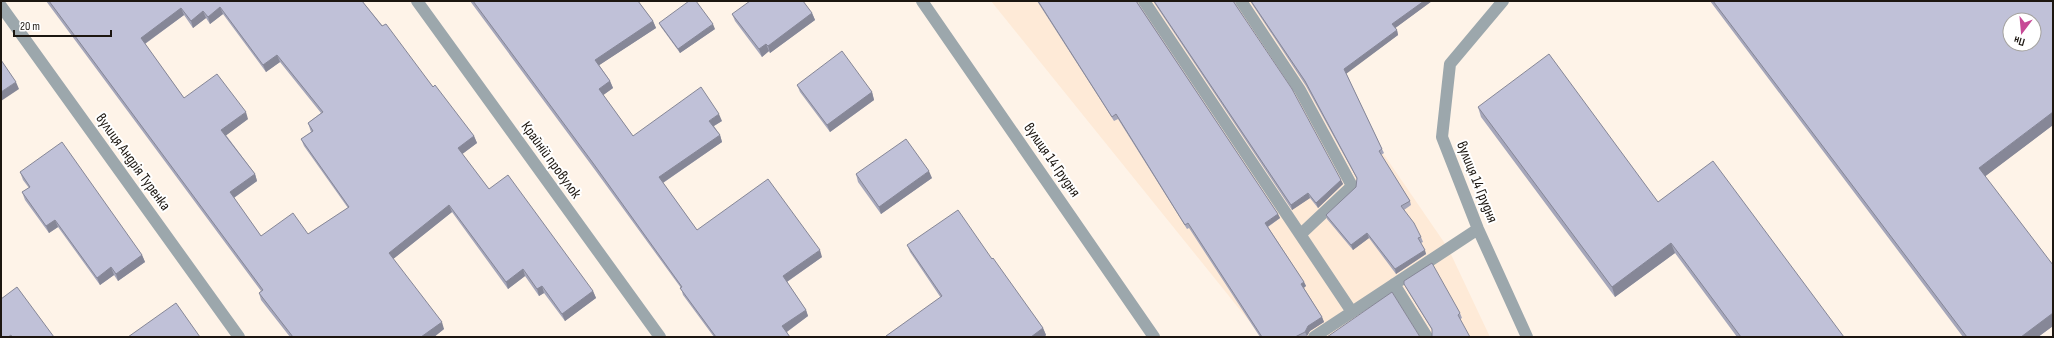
<svg xmlns="http://www.w3.org/2000/svg" width="2054" height="338" viewBox="0 0 2054 338" font-family="'Sofia Sans Condensed',sans-serif">
  <style>
    .built { fill: #feead7 }
    .lines { fill: none; stroke-linecap: round; stroke-linejoin: round }
    .minor { stroke: #9ca7ac; stroke-width: 12 }
    .wall { fill: #a5a6ba; fill-rule: evenodd }
    .shaded-wall { fill: #868797 }
    .building { fill: #c0c1d8; stroke: #868797; fill-rule: evenodd }
    .labels { text-anchor: middle; dominant-baseline: central; stroke-width: 4; stroke-linejoin: round; paint-order: stroke }
    .street-label { font-size: 15px; fill: #1c1610; stroke: #fff }
  </style>
  <rect width="100%" height="100%" fill="#fef3e8"/>
  <path class="built" d="M991,1H1283L1304,38L1448,248L1490,337H1262Z"/>
  <g class="lines">
    <path class="minor" d="M417,1L660,337
      M922,1L1154,337
      M1144,1L1352,312
      M1241,1L1300,90L1352,186L1301,234
      M1503,1L1450,64L1442,137L1478,229L1527,337
      M1,6L239,337
      M1394,284L1427,337
      M1314,337L1478,229"/>
  </g>
  <path class="wall" d="M46,1H362L474,136L477,143L462,154L489,189L593,291L596,298L565,321L544,293L539,296L525,276L508,289L452,212L393,259L444,329L434,337H290L261,300L259,293L261,291ZM223,14L266,72L280,62L321,113L308,123L311,132L301,139L304,146L348,208L308,234L261,236L234,198L257,181L255,174L226,135L248,119L184,98L145,44L184,15L193,28L206,18L210,24Z
    M470,1H638L653,21L656,28L599,65L610,81L613,88L603,95L633,136L722,121L714,126L720,135L722,142L663,183L697,230L822,257L787,282L806,310L808,316L787,332L790,337H714L683,295L681,288L595,170Z
    M1037,1H1138V3L1278,214L1280,218L1268,227L1304,282L1306,286L1304,288L1322,317L1324,322L1310,331L1307,336L1305,337H1260L1189,228L1187,229L1118,119L1114,121Z
    M1153,1H1234L1341,180L1343,184L1318,208L1310,198L1292,210Z
    M1250,1H1432L1395,28L1397,30L1398,35L1346,73L1382,149L1384,153L1381,155L1410,201L1411,205L1404,210L1421,237L1423,242L1421,243L1426,254L1396,274L1369,238L1353,250L1327,219L1326,215L1356,187L1357,179L1306,86Z
    M1710,1H2053V125L1985,176L2053,326L2038,337H1963Z
    M812,13L815,20L770,53L769,51L762,57L735,21L732,14Z
    M659,23L715,29L680,53L661,27Z
    M797,85L872,92L874,100L830,132L800,92Z
    M1478,107L1658,202L1844,337H1737L1675,253L1615,297L1481,117Z
    M20,172L142,255L145,262L118,281L114,275L100,285L58,227L49,233L25,200L22,192L29,188L23,180Z
    M856,174L932,178L881,214L858,182Z
    M907,245L992,259L1043,328L1046,335L1044,337H886V336L941,298L910,252Z
    M1404,284L1460,313L1462,318L1432,336V330L1406,288Z"/>
  <path class="shaded-wall" d="M1424,1H1432L1394,29L1392,24Z
    M220,7L223,14L210,24L208,17Z
    M181,8L184,15L143,45L141,38Z
    M203,11L206,18L193,28L191,21Z
    M812,13L815,20L770,53L768,46Z
    M653,21L656,28L598,66L595,60Z
    M713,24L715,29L680,53L678,49Z
    M1397,30L1398,35L1346,74L1344,69Z
    M766,44L769,51L762,57L759,49Z
    M277,55L280,62L266,72L263,65Z
    M610,81L613,88L602,96L599,89Z
    M16,82L19,89L1,101V92Z
    M872,92L874,100L830,132L827,125Z
    M246,112L248,119L224,137L221,130Z
    M2053,112V125L1983,178L1979,168Z
    M719,114L722,121L712,127L709,121Z
    M720,135L722,142L661,184L659,177Z
    M474,136L477,143L461,155L458,148Z
    M929,171L932,178L881,214L879,207Z
    M255,174L257,181L232,199L230,192Z
    M1341,180L1343,184L1318,208L1316,203Z
    M1308,193L1310,198L1292,210L1291,205Z
    M449,205L452,212L392,260L389,253Z
    M1278,214L1280,218L1267,227L1265,223Z
    M55,220L58,227L49,233L46,226Z
    M1367,233L1369,238L1353,250L1351,245Z
    M1671,243L1675,253L1615,297L1612,287Z
    M820,250L822,257L785,283L783,276Z
    M1425,250L1426,254L1396,274L1395,269Z
    M142,255L145,262L118,281L116,274Z
    M111,267L114,275L100,285L97,278Z
    M523,269L525,276L508,289L506,282Z
    M1304,282L1306,286L1303,288L1301,284Z
    M542,286L544,293L539,296L537,289Z
    M593,291L596,298L565,321L562,314Z
    M806,310L808,316L785,333L782,326Z
    M2053,313V326L2038,337H2021Z
    M1322,317L1324,322L1310,331L1307,336L1305,332L1308,326Z
    M442,322L444,329L434,337H421Z
    M1043,328L1046,335L1044,337H1031Z"/>
  <path class="building" d="M49,1H362L382,26L386,24L433,87L435,85L474,136L458,148L489,189L508,175L593,291L562,314L542,286L537,289L523,269L506,282L449,205L389,253L442,322L421,337H293L259,293L263,290ZM220,7L263,65L277,55L323,112L308,123L313,131L301,139L349,207L308,234L293,213L261,236L230,192L255,174L221,130L246,112L217,74L184,98L141,38L181,8L191,21L203,11L208,17Z
    M473,1H638L653,21L595,60L610,81L599,89L633,136L701,87L719,114L709,121L720,135L659,177L697,230L768,179L820,250L783,276L806,310L782,326L790,337H716L680,288L682,287L593,163Z
    M689,1H696L713,24L678,49L659,23Z
    M750,1H803L812,13L768,46L766,44L759,49L732,14Z
    M1038,1H1136L1278,214L1265,223L1304,282L1301,284L1322,317L1308,326L1305,332L1295,337H1262L1188,223L1185,225L1116,114L1112,117Z
    M1154,1H1233L1292,89L1341,180L1316,203L1308,193L1291,205Z
    M1251,1H1424L1392,24L1397,30L1344,69L1382,149L1379,151L1410,201L1401,206L1414,223L1421,237L1418,238L1425,250L1395,269L1367,233L1351,245L1326,215L1356,187L1357,178L1305,81Z
    M1713,1H2053V112L1979,168L2053,265V313L2021,337H1967ZM2010,20H2034V44H2010Z
    M842,51L872,92L827,125L797,85Z
    M1549,54L1658,202L1713,161L1844,337H1741L1671,243L1612,287L1478,107Z
    M1,60L16,82L1,92Z
    M906,139L929,171L879,207L856,174Z
    M62,142L142,255L116,274L111,267L97,278L55,220L46,226L22,192L30,187L20,172Z
    M958,210L992,259L993,258L1043,328L1031,337H887L886,336L942,296L907,245Z
    M1432,263L1460,313L1458,315L1470,337H1431L1432,336V329L1404,284V281Z
    M17,287L54,337H12L11,335L8,337H1V299Z
    M1392,292L1420,337H1327Z
    M176,303L200,337H128Z"/>
  <g class="labels">
    <g class="street-label">
      <text transform="translate(551 160) rotate(54)">Крайній провулок</text>
      <text transform="translate(1052 160) rotate(55)">вулиця 14 Грудня</text>
      <text transform="translate(133 162) rotate(54)">вулиця Андрія Туренка</text>
      <text transform="translate(1477 182) rotate(68)">вулиця 14 Грудня</text>
    </g>
  </g>
  <rect width="2054" height="338" fill="none" stroke="#1c1610" stroke-width="4"/>
  <g transform="translate(2022 32) rotate(196)"><circle r="19" fill="#ffffff" stroke="#a4a29f"/>
  <path d="M0-3L7 15L0 10L-7 15Z" fill="#c74996"/>
  <text y="-6" font-size="11" font-weight="bold" text-anchor="middle" fill="#1c1610">Пн</text>
  </g>
  <path d="M14 30v6h97v-6" fill="none" stroke="#1c1610" stroke-width="2"/>
  <text x="20" y="30" font-size="12" fill="#1c1610" stroke="#ffffff" stroke-width="3" paint-order="stroke">20 m</text>
</svg>
